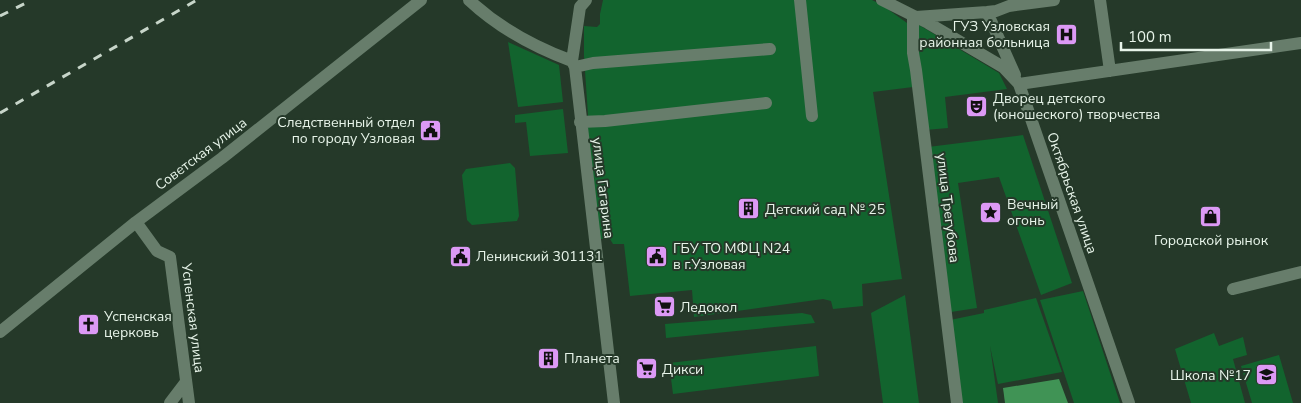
<svg xmlns="http://www.w3.org/2000/svg" width="1301" height="403" viewBox="0 0 1301 403" font-family="'Nunito Sans',sans-serif">
  <style>
    .green { fill: #12642e }
    .water { fill: #409355 }
    .lines { fill: none; stroke-linecap: round; stroke-linejoin: round }
    .minor { stroke: #677d6b; stroke-width: 12 }
    .rail { stroke: #c7d5c9; stroke-width: 3; stroke-dasharray: 9 9; stroke-linecap: butt }
    .labels { text-anchor: middle; dominant-baseline: central; stroke-width: 4; stroke-linejoin: round; paint-order: stroke }
    .poi-label { font-size: 14px; fill: #e7f4e9; stroke: #253929; text-anchor: start }
    .street-label { font-size: 14px; fill: #e7f4e9; stroke: #253929 }
  </style>
  <rect width="100%" height="100%" fill="#253929"/>
  <path class="green" d="M603,0H872L882,5L907,23L913,87L873,92L902,279L862,284L863,306L833,309L831,301L823,299L694,317L692,290L630,296L624,244H613L610,239H600L587,128L588,115L584,56V26L597,27L600,24V14Z
    M914,22L999,73L1007,89L945,97L948,128L925,130Z
    M508,42L559,65L563,102L518,107Z
    M563,109L568,153L530,156L526,122L515,123V115Z
    M1023,135L1072,283L1041,295L999,177L958,183L977,308L951,312L928,147Z
    M510,163L515,168L519,216L517,221L472,225L467,220L462,175L466,169Z
    M1083,291L1120,403H1074L1040,300Z
    M905,295L919,403H883L871,313Z
    M1036,298L1062,372L998,384L990,346L998,403H960L950,320L984,313V310Z
    M802,313L811,315L815,323L666,338L665,324Z
    M1214,333L1219,346L1243,337L1247,355L1233,359L1245,403H1191L1175,349Z
    M816,346L819,376L673,394L669,363Z
    M1279,355L1293,403H1252L1241,366Z"/>
  <path class="water" d="M1059,379L1068,403H1005L1003,388Z"/>
  <g class="lines">
    <path class="minor" d="M469,0C499,28 534,47 572,61
      M586,0L580,7L579,14L572,61L575,67L614,403
      M800,0L812,116
      M882,0L928,23L1003,67L1019,84L1129,403
      M1100,0L1110,71
      M987,12L1015,75
      M913,17V53L916,70L957,403
      M916,17L987,12L996,11L1009,6L1054,0
      M575,67L593,63L770,49
      M1019,84L1301,43
      M580,122L605,121L766,103
      M136,222L157,251L170,257L189,403
      M1233,289L1301,272
      M0,332L136,222L222,158L421,0
      M170,403L186,382"/>
    <path class="rail" d="M0,16L32,0
      M0,113L197,0"/>
  </g>
  <defs>
    <symbol id="hospital-square" viewBox="-11 -11 22 22"><rect x="-9" y="-9" width="18" height="18" rx="4" fill="#dc99f5" stroke="#253929"/><path d="M-5-5h3v3.5h4V-5h3V5h-3V1.5h-4V5h-3Z" fill="#111"/></symbol>
    <symbol id="theatre-square" viewBox="-11 -11 22 22"><rect x="-9" y="-9" width="18" height="18" rx="4" fill="#dc99f5" stroke="#253929"/><path d="M-5-5.5Q0-4 5-5.5V0Q5 5 0 6Q-5 5-5 0ZM-3.3-2.5H-1v1.5H-3.3ZM1-2.5H3.3v1.5H1ZM-2.8 1Q0 5.5 2.8 1Z" fill="#111"/></symbol>
    <symbol id="civic-square" viewBox="-11 -11 22 22"><rect x="-9" y="-9" width="18" height="18" rx="4" fill="#dc99f5" stroke="#253929"/><path d="M-.6-6.5H3V-4.5H.6V-3L4-1V1h2V6H-6V1h2V-1L-.6-3ZM-1.2 2.5V6h2.4V2.5Z" fill="#111"/></symbol>
    <symbol id="building-square" viewBox="-11 -11 22 22"><rect x="-9" y="-9" width="18" height="18" rx="4" fill="#dc99f5" stroke="#253929"/><path d="M-4-6H4V6H1V3H-1V6H-4ZM-2.5-4.3h1.7v1.8h-1.7ZM.8-4.3h1.7v1.8H.8ZM-2.5-1h1.7V.8h-1.7ZM.8-1h1.7V.8H.8Z" fill="#111"/></symbol>
    <symbol id="sight-square" viewBox="-11 -11 22 22"><rect x="-9" y="-9" width="18" height="18" rx="4" fill="#dc99f5" stroke="#253929"/><path d="M0-6L1.8-2.2L6-1.7L2.9 1.2L3.7 5.4L0 3.3L-3.7 5.4L-2.9 1.2L-6-1.7L-1.8-2.2Z" fill="#111"/></symbol>
    <symbol id="shop-square" viewBox="-11 -11 22 22"><rect x="-9" y="-9" width="18" height="18" rx="4" fill="#dc99f5" stroke="#253929"/><path d="M-5-2.5h2.3a2.7 3.5 0 0 1 5.4 0H5L5.5 6h-11ZM-1.5-2.5h3a1.5 2.3 0 0 0-3 0Z" fill="#111"/></symbol>
    <symbol id="supermarket-square" viewBox="-11 -11 22 22"><rect x="-9" y="-9" width="18" height="18" rx="4" fill="#dc99f5" stroke="#253929"/><path d="M-6-5.5h2.5l.6 2H6L4.5 2H-2.5L-4.4-4H-6ZM-1.5 3.2a1.3 1.3 0 1 0 .1 0ZM3 3.2a1.3 1.3 0 1 0 .1 0Z" fill="#111"/></symbol>
    <symbol id="church-square" viewBox="-11 -11 22 22"><rect x="-9" y="-9" width="18" height="18" rx="4" fill="#dc99f5" stroke="#253929"/><path d="M-1.2-6h2.4v3.5h3.3v2.4h-3.3V6h-2.4V-.1h-3.3v-2.4h3.3Z" fill="#111"/></symbol>
    <symbol id="school-square" viewBox="-11 -11 22 22"><rect x="-9" y="-9" width="18" height="18" rx="4" fill="#dc99f5" stroke="#253929"/><path d="M0-5L7-2L0 1L-7-2ZM-4 1L0 2.5L4 1V4Q0 6-4 4Z" fill="#111"/></symbol>
  </defs>
  <g fill-rule="evenodd">
    <use href="#hospital-square" x="1054" y="22" width="25" height="25"/>
    <use href="#theatre-square" x="964" y="94" width="25" height="25"/>
    <use href="#civic-square" x="418" y="118" width="25" height="25"/>
    <use href="#building-square" x="736" y="196" width="25" height="25"/>
    <use href="#sight-square" x="978" y="200" width="25" height="25"/>
    <use href="#shop-square" x="1198" y="204" width="25" height="25"/>
    <use href="#civic-square" x="448" y="244" width="25" height="25"/>
    <use href="#civic-square" x="644" y="244" width="25" height="25"/>
    <use href="#supermarket-square" x="652" y="294" width="25" height="25"/>
    <use href="#church-square" x="76" y="312" width="25" height="25"/>
    <use href="#building-square" x="536" y="346" width="25" height="25"/>
    <use href="#supermarket-square" x="634" y="356" width="25" height="25"/>
    <use href="#school-square" x="1254" y="362" width="25" height="25"/>
  </g>
  <g class="labels">
    <g class="poi-label">
      <text x="1050" y="26" text-anchor="end">ГУЗ Узловская<tspan x="1050" dy="16">районная больница</tspan></text>
      <text x="993" y="98">Дворец детского<tspan x="993" dy="16">(юношеского) творчества</tspan></text>
      <text x="415" y="122" text-anchor="end">Следственный отдел<tspan x="415" dy="16">по городу Узловая</tspan></text>
      <text x="1007" y="204">Вечный<tspan x="1007" dy="16">огонь</tspan></text>
      <text x="765" y="209">Детский сад № 25</text>
      <text x="1211" y="240" text-anchor="middle">Городской рынок</text>
      <text x="673" y="248">ГБУ ТО МФЦ N24<tspan x="673" dy="16">в г.Узловая</tspan></text>
      <text x="476" y="256">Ленинский 301131</text>
      <text x="680" y="307">Ледокол</text>
      <text x="104" y="316">Успенская<tspan x="104" dy="16">церковь</tspan></text>
      <text x="564" y="358">Планета</text>
      <text x="662" y="369">Дикси</text>
      <text x="1251" y="375" text-anchor="end">Школа №17</text>
    </g>
    <g class="street-label">
      <text transform="translate(201 154) rotate(-37)">Советская улица</text>
      <text transform="translate(603 188) rotate(83)">улица Гагарина</text>
      <text transform="translate(1072 193) rotate(71)">Октябрьская улица</text>
      <text transform="translate(948 208) rotate(83)">улица Трегубова</text>
      <text transform="translate(193 318) rotate(83)">Успенская улица</text>
    </g>
  </g>
  <path d="M1121 42v8h150v-8" fill="none" stroke="#e7f4e9" stroke-width="2.5"/>
  <text x="1128" y="42" font-size="15" fill="#e7f4e9" stroke="#253929" stroke-width="4" paint-order="stroke">100 m</text>
</svg>
